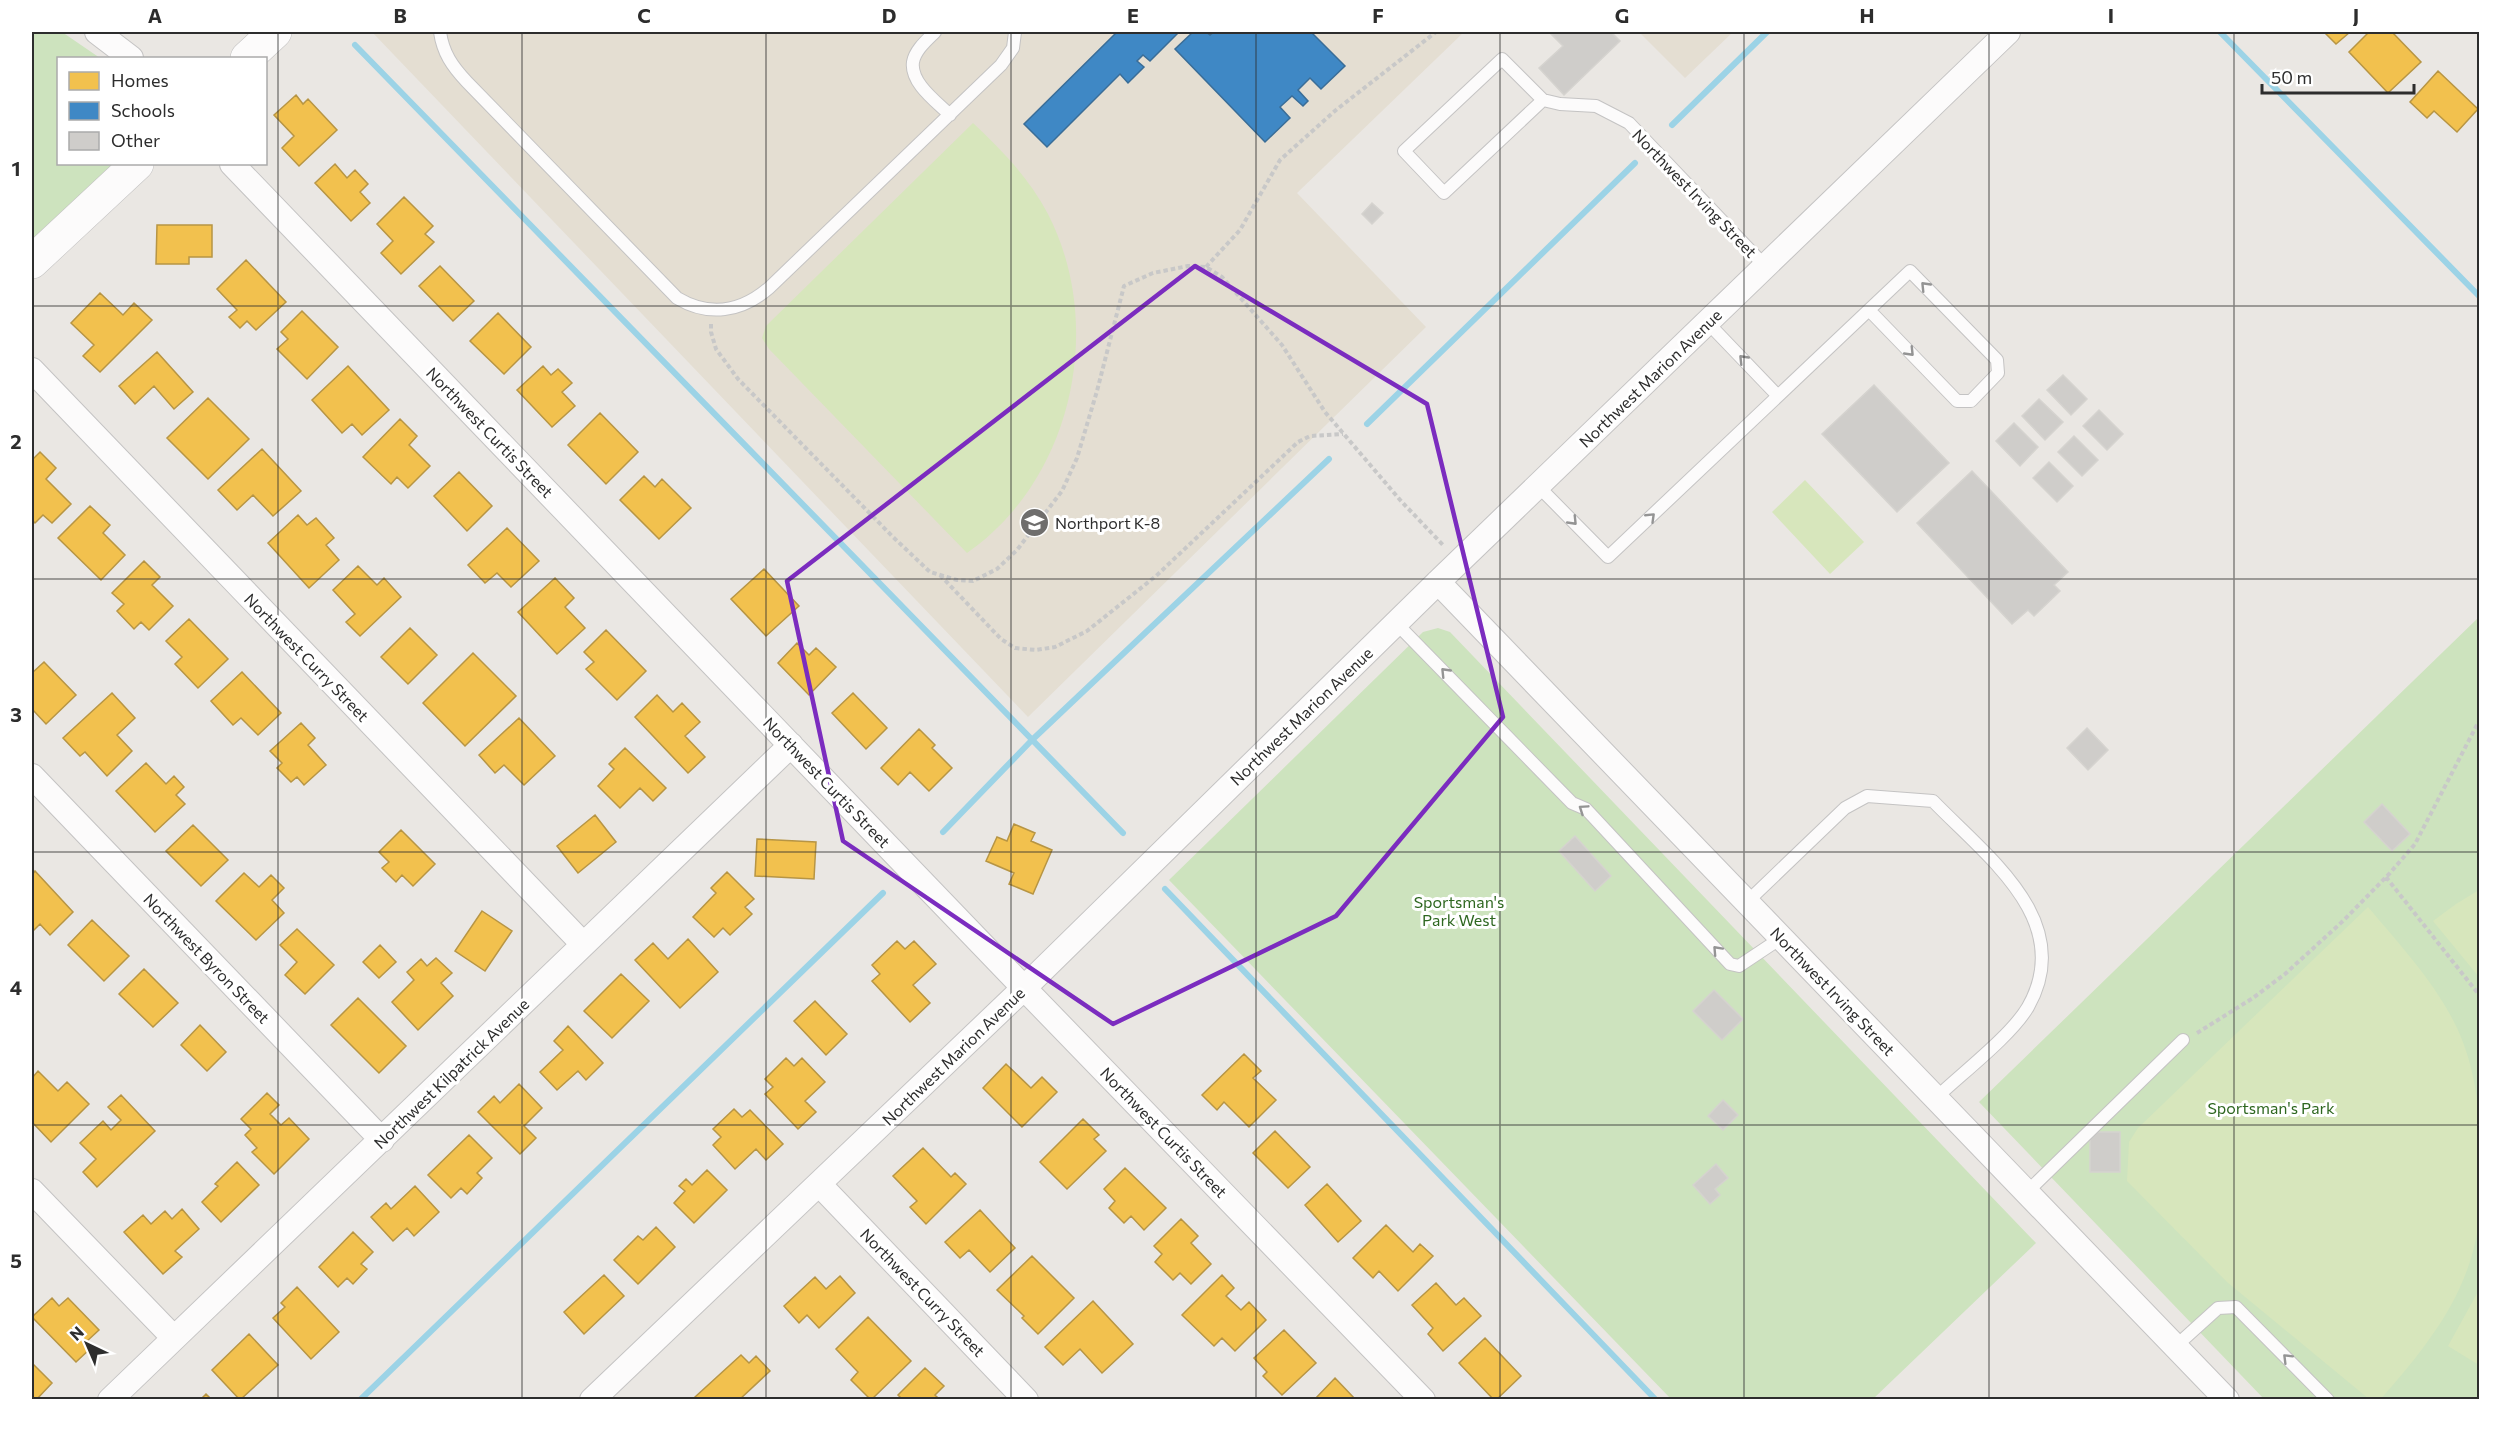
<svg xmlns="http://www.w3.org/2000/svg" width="2511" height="1431" viewBox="0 0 2511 1431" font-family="Commissioner,sans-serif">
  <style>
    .education { fill: #e4ded2 }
    .green { fill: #cde3be }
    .pitch { fill: #d7e6bc }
    .homes { fill: #f2c14e; stroke: #b79544; stroke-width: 1.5 }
    .schools { fill: #3f88c5; stroke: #3a6d97; stroke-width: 1.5 }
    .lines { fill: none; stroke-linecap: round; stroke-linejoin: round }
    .stream { stroke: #9cd3e6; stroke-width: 6 }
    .building { fill: #cfcdca; stroke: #d5d3cf; stroke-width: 1.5 }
    .lane-casing { stroke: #c4c3c3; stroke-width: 14 }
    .street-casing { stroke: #c4c3c3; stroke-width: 26 }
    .secondary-casing { stroke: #c4c3c3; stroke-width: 34 }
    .path { stroke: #c8c8c8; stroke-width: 4; stroke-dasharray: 4.5 3; stroke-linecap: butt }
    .lane { stroke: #fcfbfb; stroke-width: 12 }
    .street { stroke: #fcfbfb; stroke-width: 24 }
    .secondary { stroke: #fcfbfb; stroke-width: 33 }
    .oneway { stroke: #949494 }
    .marked { fill: none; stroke: #7b2cbf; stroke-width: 4.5; stroke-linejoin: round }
    .grid { fill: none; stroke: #2d2d2d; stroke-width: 1.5; stroke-opacity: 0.55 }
    .labels { text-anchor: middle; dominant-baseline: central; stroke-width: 6; stroke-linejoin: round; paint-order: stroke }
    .street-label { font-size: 16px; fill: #2d2d2d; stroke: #fff }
    .poi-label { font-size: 16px; fill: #2d2d2d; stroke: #fff; text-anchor: start }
    .park-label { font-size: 16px; fill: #2e6720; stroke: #fff }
    .neatline { fill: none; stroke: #2d2d2d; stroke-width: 2 }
    .grid-label { font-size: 20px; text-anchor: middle; font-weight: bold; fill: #2d2d2d }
  </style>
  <rect width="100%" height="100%" fill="#eae7e3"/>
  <path class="education" d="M372,32H1464L1297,193L1426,327L1028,717Z
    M1639,32H1733L1685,78Z"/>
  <path class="green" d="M32,32H62L100,58H58V164H120L32,246Z
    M2479,617V1399H2264L1979,1102Z
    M1438,628L1450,632L2036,1243L1873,1399H1671L1169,880L1423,632Z"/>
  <path class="pitch" d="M973,123C1002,150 1029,178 1048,214C1106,327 1072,480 967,553L769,349L762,338L766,326Z
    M1805,480L1864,542L1830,574L1772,512Z
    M2479,890V977L2433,921L2456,904Z
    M2368,907C2400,945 2435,982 2457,1028C2476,1069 2480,1111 2480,1156C2480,1177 2482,1199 2479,1219C2471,1293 2427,1346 2380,1400L2369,1399L2227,1282L2127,1181L2129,1142L2138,1128Z
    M2479,1290V1365L2448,1346Z"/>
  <path class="homes" d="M2324,32H2350L2336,44Z
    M2369,32H2392L2421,62L2388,93L2349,52Z
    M2438,71L2478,109L2457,132L2434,111L2427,118L2410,102Z
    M296,95L303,104L308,99L337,130L299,166L282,148L294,136L274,115Z
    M335,164L347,178L355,170L368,184L360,192L370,203L351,221L315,183Z
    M404,197L433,226L425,234L434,242L401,274L381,253L393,241L377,224Z
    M157,225H212V257H189V264H156Z
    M246,260L286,302L256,330L247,321L240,328L229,317L237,310L217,289Z
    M440,266L474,301L453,321L419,286Z
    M100,293L123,315L134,303L152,320L100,372L83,356L94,345L71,323Z
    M302,311L338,347L307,379L277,349L288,339L281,332Z
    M498,313L531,347L504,374L470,341Z
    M157,352L193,392L174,409L154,386L135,404L119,386Z
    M348,366L389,410L362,435L352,424L342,433L312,400Z
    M543,366L551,375L558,369L572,383L562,392L575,406L552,427L517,390Z
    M208,398L249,439L208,479L167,438Z
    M600,413L638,452L606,484L568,445Z
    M400,419L417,436L409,445L430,466L408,488L397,477L391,484L363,457Z
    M262,449L301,491L273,516L253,495L237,510L218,490Z
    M40,452L56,468L46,479L71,504L52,523L43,515L35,523L32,520V460Z
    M459,472L492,506L467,531L434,496Z
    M644,476L655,487L662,479L691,508L659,539L620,500Z
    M90,506L110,525L103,533L125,555L101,580L58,538Z
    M298,515L307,525L316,518L334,538L326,545L339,560L309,588L268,543Z
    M507,528L539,561L511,587L497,573L485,583L468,565Z
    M144,561L160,577L152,585L173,606L149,630L141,622L134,629L117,611L124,604L112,593Z
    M358,566L377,585L384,578L401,597L360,636L346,622L355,614L333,590Z
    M764,569L799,606L766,636L731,599Z
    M555,578L574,598L565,607L585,628L557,654L518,612Z
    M189,619L228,659L198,688L175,664L182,657L166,641Z
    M410,628L437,655L408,684L381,657Z
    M606,630L646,671L617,700L586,669L594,662L584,652Z
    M797,643L809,655L816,648L836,667L809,695L778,663Z
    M473,653L516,696L465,746L423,703Z
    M44,662L76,695L46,724L32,709V673Z
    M242,672L281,713L258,735L241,718L233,725L211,701Z
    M112,693L135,718L117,735L132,751L107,776L85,752L80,756L63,738Z
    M853,693L887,728L866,749L832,713Z
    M657,695L673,712L682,703L700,722L685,736L705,757L688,773L635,717Z
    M519,718L555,756L524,785L504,765L495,773L479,755Z
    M301,723L315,738L308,745L326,765L304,785L297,777L291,782L277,768L282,763L270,751Z
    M919,729L935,745L932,748L952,768L929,791L910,772L898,785L881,768Z
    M625,748L666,788L653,801L640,788L620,808L598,786L614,769L609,764Z
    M146,763L166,784L174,776L184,787L176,795L185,804L155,832L116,791Z
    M595,815L616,842L578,873L557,846Z
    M1014,824L1035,833L1031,841L1052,850L1033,894L1009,884L1014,873L986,861L997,837L1007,841Z
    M193,825L228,860L201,886L166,851Z
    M401,830L435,864L413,886L402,875L396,882L382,868L389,862L379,852Z
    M757,839L816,842L814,879L755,876Z
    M35,871L73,912L50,935L40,924L32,932V875Z
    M727,872L754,899L745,907L752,914L730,935L723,928L714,937L693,917L716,893L711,888Z
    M244,873L259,887L271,875L284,888L272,900L284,913L256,940L216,901Z
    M482,911L512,931L485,971L455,951Z
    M92,920L129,956L104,981L68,945Z
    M297,929L334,965L305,994L285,975L297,962L280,945Z
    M688,939L718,972L680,1008L635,960L653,943L668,959Z
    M897,941L905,949L914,941L936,964L913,985L930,1003L910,1022L872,981L880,974L872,965Z
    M380,945L396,962L379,978L363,962Z
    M436,958L452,973L441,983L453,996L418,1030L392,1002L414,980L407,972L421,959L427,966Z
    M144,969L178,1003L153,1027L119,994Z
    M621,974L649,1001L612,1038L584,1011Z
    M358,998L406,1046L379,1073L331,1025Z
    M815,1001L847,1034L826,1055L794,1021Z
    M200,1025L226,1052L207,1071L181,1045Z
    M568,1026L603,1063L586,1080L578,1071L557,1090L540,1072L563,1050L554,1041Z
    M1244,1054L1261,1071L1253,1078L1276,1100L1249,1127L1224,1102L1217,1110L1202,1095Z
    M786,1058L794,1066L802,1058L825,1082L805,1101L816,1112L798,1129L765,1094L773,1087L765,1079Z
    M1006,1064L1031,1088L1042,1077L1057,1092L1022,1127L983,1088Z
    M38,1071L58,1091L67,1082L89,1104L51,1142L32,1122L33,1116L32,1078Z
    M519,1084L542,1108L524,1126L536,1138L520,1154L478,1112L494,1096L500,1103Z
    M267,1093L279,1105L270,1114L281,1125L289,1118L309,1139L274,1174L252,1152L257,1148L245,1135L251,1129L241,1119Z
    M121,1095L155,1131L97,1187L83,1172L96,1159L80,1143L103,1121L111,1130L121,1120L108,1107Z
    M734,1109L742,1117L750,1110L783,1144L766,1160L756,1149L735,1169L713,1145L721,1137L713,1129Z
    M1083,1119L1099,1135L1094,1139L1106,1151L1067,1189L1040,1162Z
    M1275,1131L1310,1167L1288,1188L1253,1153Z
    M469,1135L492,1158L477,1173L482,1178L467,1194L461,1188L451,1198L428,1175Z
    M923,1148L951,1177L955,1173L966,1184L926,1224L910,1207L917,1201L893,1176Z
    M237,1162L259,1185L221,1222L202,1202L218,1186L215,1184Z
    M1125,1168L1166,1208L1144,1230L1131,1216L1124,1223L1109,1208L1115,1201L1104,1189Z
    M707,1170L727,1190L694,1223L674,1203L685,1191L679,1186L686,1179L692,1185Z
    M1327,1184L1361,1221L1338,1242L1305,1205Z
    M415,1186L439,1212L414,1236L407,1228L393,1241L371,1217L386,1203L391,1209Z
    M182,1209L199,1229L175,1251L182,1257L163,1274L124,1232L143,1215L151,1224L165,1211L172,1219Z
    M980,1210L1015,1248L990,1272L969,1250L960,1258L945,1242Z
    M1181,1219L1198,1236L1191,1243L1211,1264L1191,1284L1180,1273L1173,1280L1155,1262L1162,1254L1154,1246Z
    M1386,1225L1413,1252L1420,1244L1433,1256L1398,1291L1379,1271L1373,1278L1353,1258Z
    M656,1227L675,1247L638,1284L614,1260L638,1236L643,1240Z
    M353,1232L373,1252L361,1264L367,1269L353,1284L347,1278L338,1287L319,1267Z
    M1032,1256L1074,1298L1038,1334L1022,1318L1024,1316L997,1290Z
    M604,1275L624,1296L584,1334L564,1312Z
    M1222,1275L1234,1288L1226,1296L1241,1310L1249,1302L1266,1320L1235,1351L1222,1338L1214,1346L1182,1315Z
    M840,1276L855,1293L819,1328L807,1315L799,1323L784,1306L815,1277L826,1289Z
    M1436,1283L1456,1305L1464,1298L1481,1316L1443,1351L1428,1334L1433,1328L1412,1305Z
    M297,1287L339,1332L311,1359L273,1318L285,1307L281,1303Z
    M52,1298L59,1306L68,1298L99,1330L86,1342L91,1348L76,1362L32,1317Z
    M1093,1301L1133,1344L1102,1373L1080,1349L1063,1365L1045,1347Z
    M868,1317L911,1361L871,1400L851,1380L858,1372L836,1349Z
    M1284,1330L1316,1363L1282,1395L1263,1376L1267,1372L1254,1358Z
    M249,1334L278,1365L240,1400L212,1370Z
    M1485,1338L1521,1376L1496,1400H1494L1459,1363Z
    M741,1355L749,1363L756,1356L770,1371L739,1400H698L695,1397Z
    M32,1363L52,1383L36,1400H32Z
    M925,1368L944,1386L935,1395L940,1400H903L898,1395Z
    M1335,1378L1356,1400H1314Z
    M206,1394L212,1400H200Z"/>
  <path class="schools" d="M1117,32H1179L1150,61L1143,55L1137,61L1144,67L1128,83L1120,74L1047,147L1024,124Z
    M1193,32H1206L1210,35L1214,32H1311L1345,66L1321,89L1310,78L1298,90L1308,101L1303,106L1292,96L1280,107L1290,118L1265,142L1175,49Z"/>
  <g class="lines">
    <path class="stream" d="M2220,32L2480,297
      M355,45L1123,833
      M1672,125L1767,32
      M1367,424L1635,163
      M943,832L1032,740L1329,459
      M1165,889L1656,1400
      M360,1400L883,893"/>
  </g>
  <path class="building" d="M1549,32H1611L1620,41L1564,95L1539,68L1563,46Z
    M1372,203L1383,213L1372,224L1362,214Z
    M2063,375L2087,399L2071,415L2047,390Z
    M1874,385L1949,463L1897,512L1822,434Z
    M2039,399L2063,422L2045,440L2022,416Z
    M2099,410L2123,434L2107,450L2083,426Z
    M2014,423L2038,447L2020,466L1996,441Z
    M2074,436L2098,460L2082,476L2058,452Z
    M2049,462L2073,486L2057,502L2033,478Z
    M1972,471L2068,572L2054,585L2060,591L2034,616L2028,610L2012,624L1917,523Z
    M2087,728L2108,750L2088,770L2067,748Z
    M2382,804L2410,834L2392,851L2364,822Z
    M1575,836L1611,876L1595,891L1559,851Z
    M1714,990L1743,1019L1722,1040L1693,1011Z
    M1723,1100L1738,1115L1723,1130L1708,1116Z
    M2090,1132H2120V1172H2090Z
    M1716,1164L1728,1178L1715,1189L1720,1195L1710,1204L1693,1185Z"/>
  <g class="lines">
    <defs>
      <path id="lane" d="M440,32C443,53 452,66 467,82L677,298C709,317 741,312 769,288L1001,65L1013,48L1015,32
        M935,32C927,40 915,50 913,62C910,83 937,102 950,115
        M1543,100L1444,193L1404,151L1502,59L1543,100L1560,104L1596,106L1629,123L1765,266
        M1707,322L1778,396
        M1538,486L1608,557L1910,271L1997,360L1998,373L1971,401H1957L1869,310
        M1396,623L1572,803L1586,809L1730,964L1739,966L1781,938
        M1747,902L1845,808L1867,796L1933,801C1986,856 2077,921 2028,1007C2011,1036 1961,1074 1936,1098
        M2027,1192L2183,1040
        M2176,1346L2218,1308L2236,1307L2328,1400"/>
      <path id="street" d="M97,32L131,58
        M232,164L1024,988L1423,1400
        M32,370L583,944
        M1438,582L2227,1400
        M32,776L382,1140
        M819,1184L1026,1400
        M32,1191L174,1338
        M110,1400L791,745
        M592,1400L1024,988L1438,582L2008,32"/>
      <path id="secondary" d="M247,58L275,32
        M32,262L137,164"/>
    </defs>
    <use href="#lane" class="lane-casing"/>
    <use href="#street" class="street-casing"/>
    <use href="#secondary" class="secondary-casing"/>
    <path class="path" d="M1206,267L1240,230L1280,160L1336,110L1436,32
      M711,324V332L716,349L738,379L893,537L930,572L957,580L973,581L997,569L1017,550L1062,491L1077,458L1097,391L1124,286L1153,273L1188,266L1206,267L1222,277L1282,345L1325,412L1401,501L1444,546
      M940,575L1001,639L1015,648L1036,650L1055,647L1087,631L1156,576L1298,442L1310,436L1343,434
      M2386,877L2480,996
      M2197,1033L2253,998L2285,974L2343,921L2390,873L2415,844L2480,719"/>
    <use href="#lane" class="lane"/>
    <use href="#street" class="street"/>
    <use href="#secondary" class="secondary"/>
  </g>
  <defs><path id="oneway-chevron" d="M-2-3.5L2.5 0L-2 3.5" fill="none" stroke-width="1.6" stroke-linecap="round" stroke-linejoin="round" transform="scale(1.5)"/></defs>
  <g class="oneway">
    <use href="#oneway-chevron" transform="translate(1925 286) rotate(-134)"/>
    <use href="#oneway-chevron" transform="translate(1910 352) rotate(46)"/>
    <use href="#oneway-chevron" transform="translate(1743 359) rotate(-134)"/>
    <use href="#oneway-chevron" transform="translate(1651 517) rotate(-44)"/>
    <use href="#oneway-chevron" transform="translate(1573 521) rotate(46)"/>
    <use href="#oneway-chevron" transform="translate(1445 672) rotate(-134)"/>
    <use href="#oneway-chevron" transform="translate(1583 809) rotate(-146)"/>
    <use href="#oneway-chevron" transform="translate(1717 950) rotate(-133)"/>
    <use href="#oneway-chevron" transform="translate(2287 1358) rotate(-135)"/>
  </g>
  <path class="marked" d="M1195,266L1427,404L1503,717L1336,916L1113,1024L843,841L787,581Z"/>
  <path class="grid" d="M278,32V1400M522,32V1400M766,32V1400M1011,32V1400M1256,32V1400M1500,32V1400M1744,32V1400M1989,32V1400M2234,32V1400M32,306H2480M32,579H2480M32,852H2480M32,1125H2480"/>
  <defs>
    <symbol id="school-disc" viewBox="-11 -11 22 22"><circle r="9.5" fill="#6f6e6d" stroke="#fff"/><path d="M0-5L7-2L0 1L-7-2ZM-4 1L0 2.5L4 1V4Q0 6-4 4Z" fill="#fff"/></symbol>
  </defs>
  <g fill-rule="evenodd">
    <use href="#school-disc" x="1018" y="506" width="33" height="33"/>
  </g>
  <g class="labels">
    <g class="street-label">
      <text transform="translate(1695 193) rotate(46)">Northwest Irving Street</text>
      <text transform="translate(1650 378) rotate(-44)">Northwest Marion Avenue</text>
      <text transform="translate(490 432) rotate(46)">Northwest Curtis Street</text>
      <text transform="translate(307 657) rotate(46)">Northwest Curry Street</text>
      <text transform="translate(1301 716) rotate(-44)">Northwest Marion Avenue</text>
      <text transform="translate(827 782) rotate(46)">Northwest Curtis Street</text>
      <text transform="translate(207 958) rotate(46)">Northwest Byron Street</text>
      <text transform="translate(1833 991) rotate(46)">Northwest Irving Street</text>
      <text transform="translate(953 1056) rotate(-44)">Northwest Marion Avenue</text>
      <text transform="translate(451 1073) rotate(-44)">Northwest Kilpatrick Avenue</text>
      <text transform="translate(1164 1132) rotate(46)">Northwest Curtis Street</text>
      <text transform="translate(923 1292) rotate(46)">Northwest Curry Street</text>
    </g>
    <g class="poi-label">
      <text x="1055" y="522">Northport K-8</text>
    </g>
    <g class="park-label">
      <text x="1459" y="901">Sportsman's<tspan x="1459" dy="18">Park West</tspan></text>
      <text x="2271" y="1107">Sportsman's Park</text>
    </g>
  </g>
  <rect width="2511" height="1431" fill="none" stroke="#ffffff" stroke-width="66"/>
  <rect x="57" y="57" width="210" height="108" fill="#ffffff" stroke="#ababab" stroke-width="1.5"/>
  <rect x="69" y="72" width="30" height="18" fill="#f2c14e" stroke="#ababab" stroke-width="1.5"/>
  <text x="111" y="87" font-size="18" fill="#2d2d2d">Homes</text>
  <rect x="69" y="102" width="30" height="18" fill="#3f88c5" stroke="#ababab" stroke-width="1.5"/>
  <text x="111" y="117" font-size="18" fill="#2d2d2d">Schools</text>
  <rect x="69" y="132" width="30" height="18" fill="#cfcdca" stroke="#ababab" stroke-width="1.5"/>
  <text x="111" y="147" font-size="18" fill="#2d2d2d">Other</text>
  <g transform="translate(87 1344) rotate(316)" stroke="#ffffff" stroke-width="4.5" paint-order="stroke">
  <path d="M0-4.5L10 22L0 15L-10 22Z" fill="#2d2d2d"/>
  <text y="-9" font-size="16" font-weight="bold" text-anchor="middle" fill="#2d2d2d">N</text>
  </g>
  <path d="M2262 84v9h152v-9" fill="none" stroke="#2d2d2d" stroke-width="3"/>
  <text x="2271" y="84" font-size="18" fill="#2d2d2d" stroke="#ffffff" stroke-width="4.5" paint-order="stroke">50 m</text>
  <rect x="33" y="33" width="2445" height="1365" class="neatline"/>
  <g class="grid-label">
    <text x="155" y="23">A</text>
    <text x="400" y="23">B</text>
    <text x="644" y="23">C</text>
    <text x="889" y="23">D</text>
    <text x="1133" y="23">E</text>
    <text x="1378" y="23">F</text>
    <text x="1622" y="23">G</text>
    <text x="1867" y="23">H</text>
    <text x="2111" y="23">I</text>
    <text x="2356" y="23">J</text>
    <text x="16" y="176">1</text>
    <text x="16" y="449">2</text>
    <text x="16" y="722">3</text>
    <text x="16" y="995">4</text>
    <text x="16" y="1268">5</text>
  </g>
</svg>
